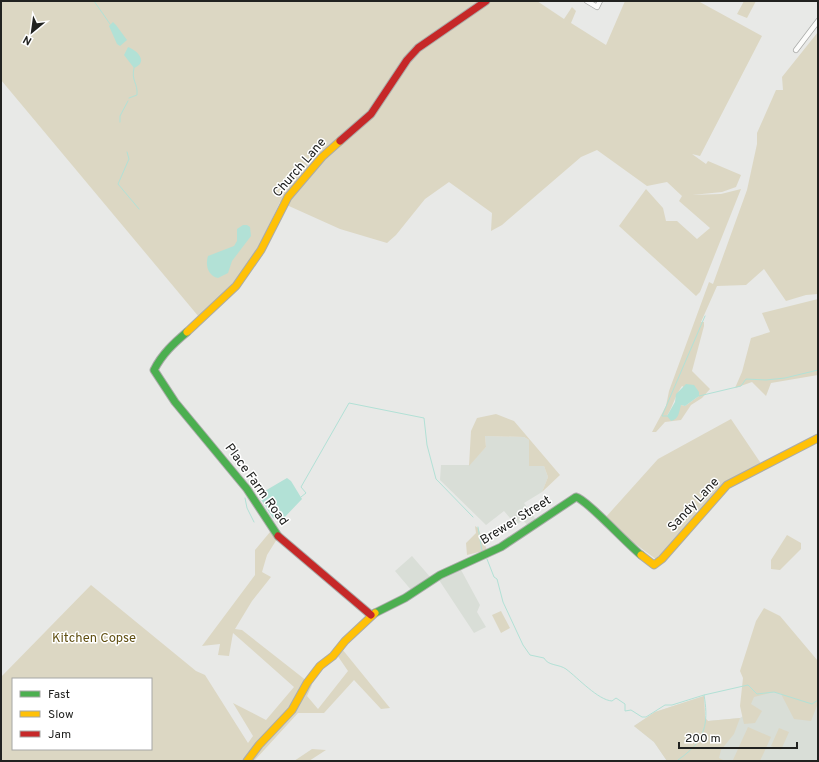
<svg xmlns="http://www.w3.org/2000/svg" width="819" height="762" viewBox="0 0 819 762" font-family="Overpass,sans-serif">
  <style>
    .built { fill: #d9ded7 }
    .green { fill: #dcd7c3; fill-rule: evenodd }
    .water { fill: #b2e1d6 }
    .lines { fill: none; stroke-linecap: round; stroke-linejoin: round }
    .stream { stroke: #b2e1d6; stroke-width: 1 }
    .street-casing { stroke: #aaaba9; stroke-width: 6 }
    .fast-casing { stroke: #aaaba9; stroke-width: 9 }
    .slow-casing { stroke: #aaaba9; stroke-width: 9 }
    .jam-casing { stroke: #aaaba9; stroke-width: 9 }
    .street { stroke: #fcfcfb; stroke-width: 4.5 }
    .fast { stroke: #4caf50; stroke-width: 7 }
    .slow { stroke: #ffc107; stroke-width: 7 }
    .jam { stroke: #c62828; stroke-width: 7 }
    .labels { text-anchor: middle; dominant-baseline: central; stroke-width: 3; stroke-linejoin: round; paint-order: stroke }
    .street-label { font-size: 13px; fill: #212220; stroke: #fff }
    .park-label { font-size: 13px; fill: #604f11; stroke: #fff }
  </style>
  <rect width="100%" height="100%" fill="#e8e9e7"/>
  <path class="built" d="M485,436L524,437L529,440V466H544L548,477L542,492L524,503L537,521L529,527L523,520L516,525L504,511L486,525L440,480L441,465H469L486,447Z
    M412,556L431,578L412,591L395,571Z
    M460,568L480,605L477,612L486,627L474,633L439,580Z
    M743,678L818,705V761H667L654,742L634,726L655,712L704,696L705,718L708,721L740,718L745,715Z"/>
  <path class="green" d="M1,1H537L564,19L572,7L576,11L571,23L606,45L625,1H698L762,36L700,156L692,154L706,164L708,161L741,175L736,187L722,192L692,195L721,194L741,189L700,292L696,296L619,226L646,189L663,208L666,221H677L697,239L710,228L679,201L682,196L667,182L647,186L597,150L581,157L502,225L491,231L492,213L449,182L425,199L396,235L387,243L340,229L280,202L257,250L242,274L199,317L1,80Z
    M744,1H756L747,18L737,14Z
    M818,32V294L806,295L786,301L764,269L746,285L717,286L701,322H704V326L692,371L710,389L702,398L691,405L681,420L665,422L656,432H652L666,406L669,391L709,282L713,284L747,190L757,144V133L776,90H783L782,77ZM682,386L699,396L685,406L681,405L667,416C673,406 675,396 682,386Z
    M818,299V375L771,383L766,396L752,382L735,388L742,372L751,338L770,332L762,313Z
    M496,414L514,421L560,475L542,492L548,477L544,466H529V440L524,437L485,436L486,447L469,466L471,431L477,418Z
    M731,419L762,465L726,481L657,560L614,528L605,518L658,459Z
    M475,526L478,528L487,550L467,555L466,543L476,533Z
    M270,532L277,539L267,555L262,572L271,577L252,601L235,629L242,630L312,685L307,696L318,709L348,671L337,655L342,649L390,708L381,709L354,680L324,713H298L254,761H1V677L91,585L196,671L205,675L248,743L253,736L233,703L266,720L294,687L233,633L229,656L218,655L220,644L202,646L255,575V550ZM13,679H151V749H13Z
    M787,535L801,543V549L780,570L771,569V560Z
    M764,608L780,616L818,661V703L811,721L794,719L781,694L774,692L754,697L751,704L762,711L755,723L744,724L740,706L743,678L740,671L756,621Z
    M501,611L510,628L501,633L492,615Z
    M704,696L705,718L708,721L740,718L734,734L721,750L719,758L725,761H667L654,742L634,726L655,712Z
    M748,727L771,737L760,761H735L733,760Z
    M779,728L789,732L781,750L771,746Z
    M312,749L326,750L309,761H294Z"/>
  <path class="water" d="M113,22L116,25L127,40L120,46L117,44L109,26Z
    M128,47C137,50 149,62 134,68L124,55Z
    M243,225H247L250,227L251,236L232,261L228,273L218,278C208,276 205,265 208,256L234,246L237,241V229Z
    M686,384L694,385L699,392V396L685,406L681,405C679,412 679,419 671,421L667,416L675,402L676,394Z
    M287,478L291,481L302,499L282,520L273,518L258,495Z"/>
  <g class="lines">
    <path class="stream" d="M94,1L110,24
      M129,98L137,95C138,83 131,81 134,68
      M120,122V116L128,101
      M127,152L129,159L118,184L139,209
      M699,396L741,386L746,379L766,380L785,378L818,370
      M667,416H662L705,316
      M301,497L306,493L301,487L349,403L424,418L427,445L436,479L473,517
      M245,498L247,508L254,522
      M478,527L482,551
      M487,559L494,577L497,579L503,602L523,645L530,655L544,658C548,666 559,664 566,669C578,678 598,700 612,701L616,698L625,704V711L631,710L642,717H646L665,705H672L704,695
      M677,761C680,758 684,756 687,753C707,737 708,718 704,695L748,685L757,694L774,692L812,704L818,700"/>
    <defs>
      <path id="street" d="M587,1L597,7L600,1
        M796,50L818,21"/>
      <path id="fast" d="M187,332C174,343 162,354 154,370L175,402L247,489L278,536
        M375,613L405,598L440,575L501,547L576,497C586,499 628,545 641,555"/>
      <path id="slow" d="M187,332L236,286L261,250L288,197L322,157L340,141
        M641,555L654,565L662,559L727,485L818,438
        M247,761L259,745L292,710L307,683L320,666L333,656L345,641L375,613"/>
      <path id="jam" d="M340,141L371,114L407,60L418,48L486,1
        M278,536L371,615"/>
    </defs>
    <use href="#street" class="street-casing"/>
    <use href="#fast" class="fast-casing"/>
    <use href="#slow" class="slow-casing"/>
    <use href="#jam" class="jam-casing"/>
    <use href="#street" class="street"/>
    <use href="#fast" class="fast"/>
    <use href="#slow" class="slow"/>
    <use href="#jam" class="jam"/>
  </g>
  <g class="labels">
    <g class="street-label">
      <text transform="translate(300 168) rotate(-49)">Church Lane</text>
      <text transform="translate(256 485) rotate(54)">Place Farm Road</text>
      <text transform="translate(694 505) rotate(-47)">Sandy Lane</text>
      <text transform="translate(516 521) rotate(-32)">Brewer Street</text>
    </g>
    <g class="park-label">
      <text x="94" y="639">Kitchen Copse</text>
    </g>
  </g>
  <rect width="819" height="762" fill="none" stroke="#212220" stroke-width="4"/>
  <rect x="12" y="678" width="140" height="72" fill="#ffffff" stroke="#a6a7a6"/>
  <rect x="20" y="691" width="20" height="6" fill="#4caf50" stroke="#a6a7a6"/>
  <text x="48" y="698" font-size="12" fill="#212220">Fast</text>
  <rect x="20" y="711" width="20" height="6" fill="#ffc107" stroke="#a6a7a6"/>
  <text x="48" y="718" font-size="12" fill="#212220">Slow</text>
  <rect x="20" y="731" width="20" height="6" fill="#c62828" stroke="#a6a7a6"/>
  <text x="48" y="738" font-size="12" fill="#212220">Jam</text>
  <g transform="translate(32 32) rotate(209)" stroke="#ffffff" stroke-width="3" paint-order="stroke">
  <path d="M0-3L7 15L0 10L-7 15Z" fill="#212220"/>
  <text y="-6" font-size="11" font-weight="bold" text-anchor="middle" fill="#212220">N</text>
  </g>
  <path d="M679 742v6h118v-6" fill="none" stroke="#212220" stroke-width="2"/>
  <text x="685" y="742" font-size="12" fill="#212220" stroke="#ffffff" stroke-width="3" paint-order="stroke">200 m</text>
</svg>
